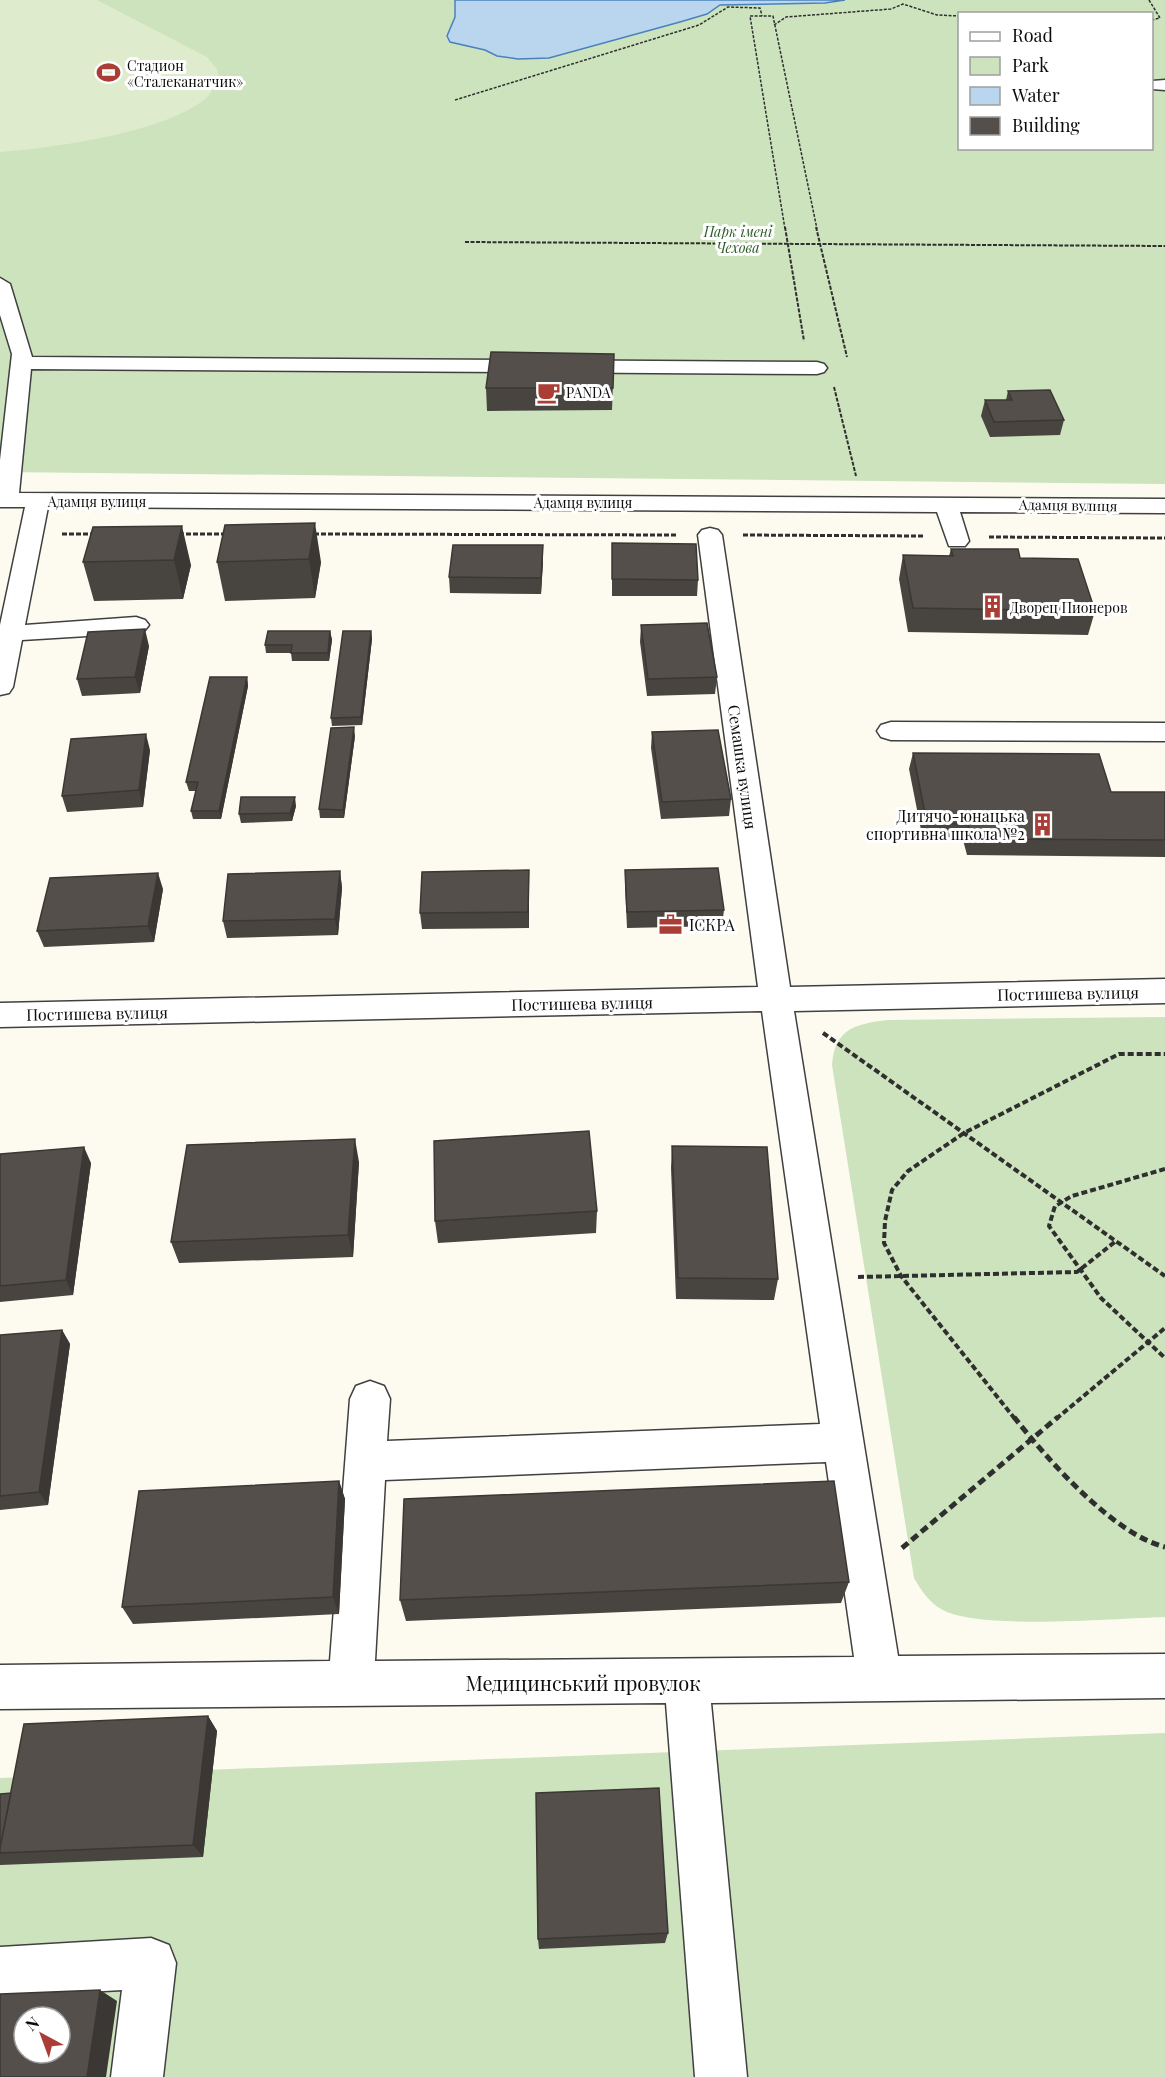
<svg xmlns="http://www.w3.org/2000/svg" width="1165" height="2077" viewBox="0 0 1165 2077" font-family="'Playfair Display',serif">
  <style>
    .green { fill: #cce3bd; fill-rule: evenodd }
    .pitch { fill: #deebcd }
    .water { fill: #bad5ee; stroke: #4a82bb; stroke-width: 1.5 }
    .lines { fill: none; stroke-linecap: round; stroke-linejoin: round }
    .minor-casing { stroke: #404040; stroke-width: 3 }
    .path-far4 { stroke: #2f2f2f; stroke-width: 1.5; stroke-dasharray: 3 1.5; stroke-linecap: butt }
    .path-far3 { stroke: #2f2f2f; stroke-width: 2; stroke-dasharray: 4 1.5; stroke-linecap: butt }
    .path-far2 { stroke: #2f2f2f; stroke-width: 3; stroke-dasharray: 5 2; stroke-linecap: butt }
    .path-far1 { stroke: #2f2f2f; stroke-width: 4; stroke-dasharray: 6 3; stroke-linecap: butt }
    .path { stroke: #2f2f2f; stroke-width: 5; stroke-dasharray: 8 4.5; stroke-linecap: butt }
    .minor { fill: #fff; fill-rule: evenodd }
    .wall { fill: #484440 }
    .shaded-wall { fill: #3b3734 }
    .building { fill: #544f4b; stroke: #3b3734; stroke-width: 1.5; fill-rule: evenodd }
    .labels { text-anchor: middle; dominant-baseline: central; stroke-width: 6; stroke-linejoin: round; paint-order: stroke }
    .far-poi-label { font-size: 14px; fill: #0d0d0d; stroke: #fff; text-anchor: start }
    .far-park-label { font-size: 14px; font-style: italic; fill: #2b5c26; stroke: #fff }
    .far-street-label { font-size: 14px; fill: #0d0d0d; stroke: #fff }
    .street-label { font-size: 16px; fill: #0d0d0d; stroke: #fff }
    .poi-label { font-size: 16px; fill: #0d0d0d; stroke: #fff; text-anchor: end }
    .near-street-label { font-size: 20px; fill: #0d0d0d; stroke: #fff }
  </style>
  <rect width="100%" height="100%" fill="#fdfbef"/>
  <path class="green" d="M0,0H1165V484L0,472ZM960,14H1152V148H960Z
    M1165,1017V1617C1117,1618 978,1631 941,1609C929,1602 921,1590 914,1578L832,1065C835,1029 854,1024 888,1020Z
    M1165,1733V2077H0V1778ZM24,2017H60V2053H24Z"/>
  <path class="pitch" d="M0,0H97L207,57L217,69L219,77C215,85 211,95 204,100C161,133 54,148 0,152Z"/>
  <path class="water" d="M455,0H845L825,3L720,5L707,14L680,22L549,58L518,59L497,56L485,50L450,42L447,36L455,17Z"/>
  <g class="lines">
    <defs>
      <path id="minor" d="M1165,80V90L1152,89V81Z
        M0,278L10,284L32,357L817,362L824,364L827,368L824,372L817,374L31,369L19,493L1165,499V513L960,512L969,541L965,546H949L937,512L48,507L25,625L136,617L145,620L149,625L145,630L136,633L22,640L13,687L9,693L0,695V625L25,507H0V460L12,354L0,315Z
        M710,528L718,530L722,535L790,987L1165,979V1003L794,1011L898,1656L1165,1654V1698L711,1703L747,2077H695L666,1703L0,1709V1665L330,1661L350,1399L356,1386L370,1381L384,1386L390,1399L387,1441L820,1424L762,1011L0,1027V1003L758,987L698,535L702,530ZM826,1462L854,1657L375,1661L385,1480Z
        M891,722L1165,723V741L891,740L881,737L877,731L881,725Z
        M151,1938L169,1945L176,1963L163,2077H111L122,1990L0,1997V1947Z"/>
    </defs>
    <use href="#minor" class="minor-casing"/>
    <path class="path-far4" d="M1149,0L1160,18L1152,20
      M774,25L786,17L891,9L903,4L937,15L960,16
      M455,100L699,25L728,7L760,8L762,16
      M785,229L750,16H773L817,229"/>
    <path class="path-far3" d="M785,227L804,341
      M816,227L847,357
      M465,242L1165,246
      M834,387L856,476"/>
    <path class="path-far2" d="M62,534H96
      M179,534H225
      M314,534L678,535
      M743,535L924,536
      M989,537L1165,538"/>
    <path class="path-far1" d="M823,1033L1165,1276
      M1165,1169L1072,1196L1055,1206L1049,1226L1101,1298L1165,1358
      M858,1277L1077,1272L1116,1241
      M1015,1419L901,1276L884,1243L885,1221L892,1190L908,1171L964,1133L1119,1054H1165
      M1056,1419L1165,1328"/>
    <path class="path" d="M1014,1417C1047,1459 1113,1534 1165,1547
      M902,1548L1058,1417"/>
    <use href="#minor" class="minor"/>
  </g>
  <path class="wall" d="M614,354L612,410L487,411L486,388Z
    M1008,391L1064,420L1060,435L990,437L981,416L985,400H1006Z
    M225,525L321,562L315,598L225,601L217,562Z
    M93,527L191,565L183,599L94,601L83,562Z
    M612,543L698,580L697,596H612Z
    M951,549L1020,558L1095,611L1088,635L908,632L899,579L903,555L949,556Z
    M543,561L541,594L450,593L449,577Z
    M641,625L717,677L715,694L647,696L640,642Z
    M330,631L332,640L329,661H292L291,653H266L265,645Z
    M371,631L372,639L362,725L332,726L331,718Z
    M149,646L140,693L82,696L77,679Z
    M247,677L248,686L221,819H193L191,811L196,791H189L186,782Z
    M652,732L731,799L729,816L661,819L651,748Z
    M355,736L344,818H320L319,809Z
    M150,750L143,807L67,812L62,796Z
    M913,753L1111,792H1165V857L967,855L963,840H923L909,769Z
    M296,806L292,821L241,823L239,814Z
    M625,870L724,910L722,926L627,928L625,886Z
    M340,871L342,888L338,935L227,938L223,921Z
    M529,886V928L422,929L420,913Z
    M163,889L154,942L44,947L37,931Z
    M672,1146L778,1279L774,1300L676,1299L671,1168Z
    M0,1154L91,1163L73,1295L0,1302Z
    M359,1162L353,1257L179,1263L171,1242Z
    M597,1211L596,1233L438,1243L435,1221Z
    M62,1330L70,1344L48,1505L0,1510V1335Z
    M339,1481L345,1499L339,1614L133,1624L122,1607Z
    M849,1582L841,1603L406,1621L400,1600Z
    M208,1716L217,1731L203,1857L0,1865V1794L11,1793Z
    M668,1933L665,1943L539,1949L538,1939Z"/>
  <path class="shaded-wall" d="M315,523L321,562L315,598L309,559Z
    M182,526L191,565L183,599L174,560Z
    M543,545V561L541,594V578Z
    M145,629L149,646L140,693L135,677Z
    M330,631L332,640L329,661L328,653Z
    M371,631L372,639L362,725L361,717Z
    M247,677L248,686L221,819L219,811Z
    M354,727L355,736L344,818L343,810Z
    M146,734L150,750L143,807L139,790Z
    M295,797L296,806L292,821L290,813Z
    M529,870V928L528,912Z
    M340,871L342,888L338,935L335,919Z
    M158,873L163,889L154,942L148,926Z
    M355,1139L359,1162L353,1257L348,1235Z
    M84,1147L91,1163L73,1295L66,1280Z
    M62,1330L70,1344L48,1505L39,1492Z
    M339,1481L345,1499L339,1614L333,1597Z
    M208,1716L217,1731L203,1857L193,1845Z
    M100,1990L117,2001L106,2077H87Z"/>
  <path class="building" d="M491,352L614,354L613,388H486Z
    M1050,390L1064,420L994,422L985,400H1012L1008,391Z
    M315,523L309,559L217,562L225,525Z
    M182,526L174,560L83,562L93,527Z
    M612,543L696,544L698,580L612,579Z
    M453,545H543L541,578L449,577Z
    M951,549H1018L1020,558L1078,559L1095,611L913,608L903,555L953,556Z
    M707,623L717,677L648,679L641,625Z
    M145,629L135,677L77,679L88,632Z
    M268,631H330L328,653H291L292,645H265Z
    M343,631H371L361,717L331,718Z
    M210,677H247L219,811H191L198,782H186Z
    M354,727L343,810L319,809L331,728Z
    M718,730L731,799L662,802L652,732Z
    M146,734L139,790L62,796L71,739Z
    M913,753L1099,754L1111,792H1165V840L971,839L968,824L927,823Z
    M241,797H295L290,813L239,814Z
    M718,868L724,910L627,912L625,870Z
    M529,870L528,912L420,913L422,872Z
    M340,871L335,919L223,921L228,874Z
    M158,873L148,926L37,931L50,878Z
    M589,1131L597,1211L435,1221L434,1141Z
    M355,1139L348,1235L171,1242L187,1145Z
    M672,1146L767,1147L778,1279L678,1278Z
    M84,1147L66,1280L0,1286V1154Z
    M62,1330L39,1492L0,1496V1335Z
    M339,1481L333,1597L122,1607L139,1491Z
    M834,1481L849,1582L400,1600L404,1499Z
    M208,1716L193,1845L0,1853V1848L24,1724Z
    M659,1788L668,1933L538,1939L536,1793Z
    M11,1793L0,1848V1794Z
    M100,1990L87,2077H0V1994ZM24,2017H60V2053H24Z"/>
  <defs>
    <symbol id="stadium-bare" viewBox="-9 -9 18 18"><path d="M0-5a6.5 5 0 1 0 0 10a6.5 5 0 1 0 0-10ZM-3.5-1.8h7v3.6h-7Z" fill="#aa3e37" stroke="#fff" stroke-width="2.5" paint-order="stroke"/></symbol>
    <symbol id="cafe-bare" viewBox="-9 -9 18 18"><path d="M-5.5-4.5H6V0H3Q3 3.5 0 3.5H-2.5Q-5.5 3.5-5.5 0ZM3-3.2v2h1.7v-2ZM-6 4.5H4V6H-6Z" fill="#aa3e37" stroke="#fff" stroke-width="2.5" paint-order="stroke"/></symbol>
    <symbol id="building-bare" viewBox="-9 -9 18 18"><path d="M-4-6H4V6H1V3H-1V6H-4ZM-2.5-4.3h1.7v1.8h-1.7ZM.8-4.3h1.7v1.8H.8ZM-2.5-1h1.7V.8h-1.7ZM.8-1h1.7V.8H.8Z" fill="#aa3e37" stroke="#fff" stroke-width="2.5" paint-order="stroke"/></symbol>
    <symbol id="office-bare" viewBox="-9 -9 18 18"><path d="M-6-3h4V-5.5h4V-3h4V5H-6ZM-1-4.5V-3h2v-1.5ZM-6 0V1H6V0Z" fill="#aa3e37" stroke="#fff" stroke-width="2.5" paint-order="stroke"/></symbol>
  </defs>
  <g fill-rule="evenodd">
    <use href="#stadium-bare" x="92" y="56" width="33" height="33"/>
    <use href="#cafe-bare" x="532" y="376" width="33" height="33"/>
    <use href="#building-bare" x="976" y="590" width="33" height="33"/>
    <use href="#building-bare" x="1026" y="808" width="33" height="33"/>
    <use href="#office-bare" x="654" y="908" width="33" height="33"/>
  </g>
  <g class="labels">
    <g class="far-poi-label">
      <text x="127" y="65">Стадион<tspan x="127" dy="16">«Сталеканатчик»</tspan></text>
      <text x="566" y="392">PANDA</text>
      <text x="1010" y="607">Дворец Пионеров</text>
    </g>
    <g class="far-park-label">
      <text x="738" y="231">Парк імені<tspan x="738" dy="16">Чехова</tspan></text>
    </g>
    <g class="far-street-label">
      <text x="97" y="501">Адамця вулиця</text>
      <text x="583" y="502">Адамця вулиця</text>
      <text transform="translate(1068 505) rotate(1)">Адамця вулиця</text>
    </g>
    <g class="street-label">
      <text transform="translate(743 767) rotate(82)">Семашка вулиця</text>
      <text transform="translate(1068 993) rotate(-1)">Постишева вулиця</text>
      <text transform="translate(582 1003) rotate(-1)">Постишева вулиця</text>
      <text transform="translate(97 1013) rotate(-1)">Постишева вулиця</text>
    </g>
    <g class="poi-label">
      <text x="1025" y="815">Дитячо-юнацька<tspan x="1025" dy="18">спортивна школа №2</tspan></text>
      <text x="689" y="924" text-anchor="start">ІСКРА</text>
    </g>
    <g class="near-street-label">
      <text x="583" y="1682">Медицинський провулок</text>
    </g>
  </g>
  <rect x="958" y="12" width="195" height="138" fill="#ffffff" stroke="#9e9e9e" stroke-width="1.5"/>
  <rect x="970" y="32" width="30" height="9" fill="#ffffff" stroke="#9e9e9e" stroke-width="1.5"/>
  <text x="1012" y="42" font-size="18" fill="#0d0d0d">Road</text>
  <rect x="970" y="57" width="30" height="18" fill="#cce3bd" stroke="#9e9e9e" stroke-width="1.5"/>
  <text x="1012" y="72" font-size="18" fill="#0d0d0d">Park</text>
  <rect x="970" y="87" width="30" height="18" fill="#bad5ee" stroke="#9e9e9e" stroke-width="1.5"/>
  <text x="1012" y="102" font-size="18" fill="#0d0d0d">Water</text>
  <rect x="970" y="117" width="30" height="18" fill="#544f4b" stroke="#9e9e9e" stroke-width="1.5"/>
  <text x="1012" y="132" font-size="18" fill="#0d0d0d">Building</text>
  <g transform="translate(42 2035) rotate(319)"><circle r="28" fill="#ffffff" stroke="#9e9e9e" stroke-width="1.5"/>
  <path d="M0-4.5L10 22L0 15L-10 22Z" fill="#aa3e37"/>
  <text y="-9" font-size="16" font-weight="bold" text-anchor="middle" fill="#0d0d0d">N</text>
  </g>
</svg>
